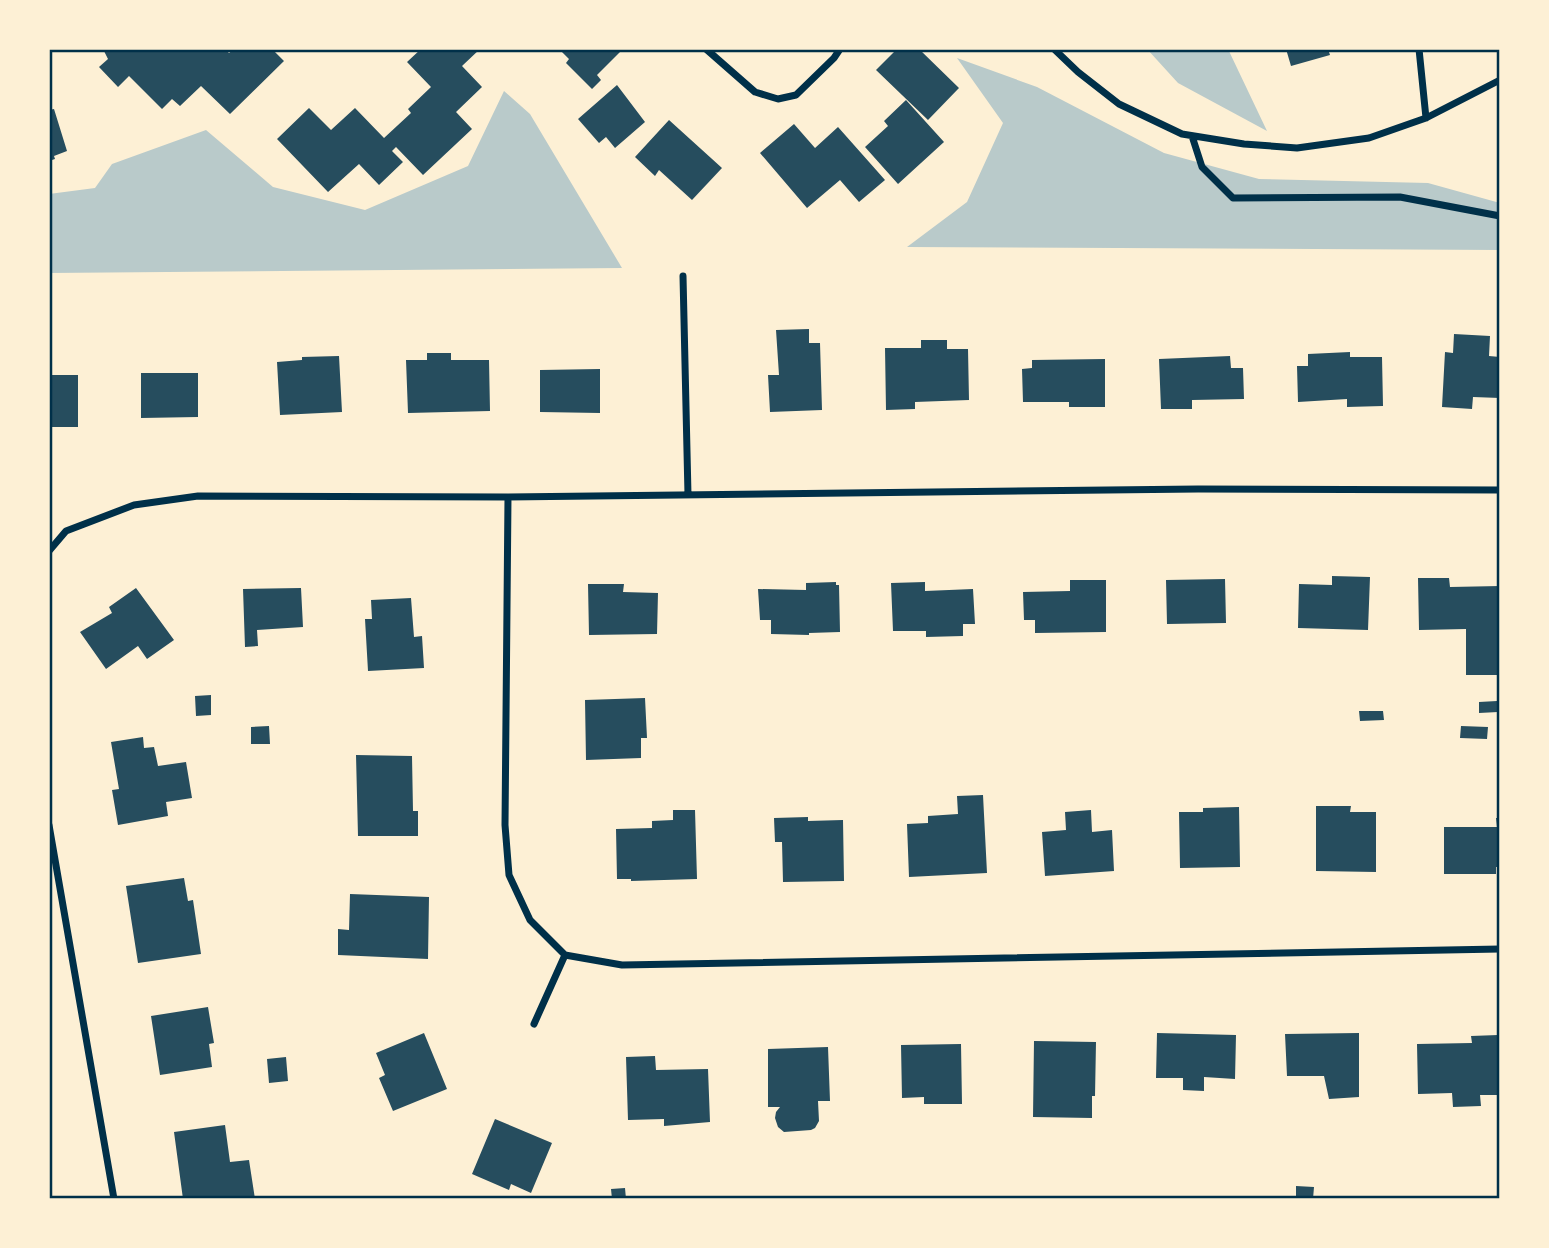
<svg xmlns="http://www.w3.org/2000/svg" width="1549" height="1248" viewBox="0 0 1549 1248" font-family="Manrope,sans-serif">
  <style>
    .green { fill: #b9caca }
    .building { fill: #264d5e }
    .lines { fill: none; stroke-linecap: round; stroke-linejoin: round }
    .minor { stroke: #003049; stroke-width: 7 }
    .neatline { fill: none; stroke: #003049; stroke-width: 2.5 }
  </style>
  <rect width="100%" height="100%" fill="#fdf0d5"/>
  <path class="green" d="M1147,49H1228L1267,131L1178,83Z
    M957,58L1037,87L1164,153L1259,179L1428,183L1500,203V250L907,247L967,202L1003,123Z
    M504,91L530,114L622,268L49,273V194L95,188L112,164L206,130L273,187L365,210L468,166Z"/>
  <path class="building" d="M103,49H225L229,53L234,49H272L284,61L230,114L201,86L180,106L172,99L162,109L129,76L118,87L99,67L108,59Z
    M421,49H480L462,66L482,87L456,112L472,129L423,175L396,147L392,151L403,162L379,185L359,164L328,192L277,139L309,108L331,130L355,108L384,138L411,113L408,109L431,87L407,62Z
    M559,49H623L597,75L601,80L592,89L566,63L569,59Z
    M897,49H919L959,88L928,120L876,70Z
    M1286,49H1328L1330,55L1291,66Z
    M617,85L645,122L615,148L606,137L599,143L578,119Z
    M906,100L944,142L898,184L865,147L888,126L884,121Z
    M54,109L67,151L54,156L55,159L49,161V110Z
    M669,120L722,168L692,200L659,170L655,176L635,157Z
    M794,124L815,148L838,127L885,180L859,202L840,180L807,208L760,153Z
    M809,329V343H820L822,410L770,412L768,375H779L776,330Z
    M1454,334L1490,336L1489,356L1500,357V398L1473,397L1472,409L1442,407L1445,352L1453,353Z
    M921,340H947V349H968L969,400L915,402V409L886,410L885,348H921Z
    M1350,352V357H1382L1383,406L1347,407V399L1298,402L1297,366H1308V354Z
    M427,353H451V360H489L490,411L408,413L406,360H427Z
    M339,356L342,412L280,415L277,362L302,360V357Z
    M1230,356L1231,368H1243L1244,399L1192,400V409H1161L1159,359Z
    M1105,359V407H1069V402H1023L1022,369L1032,368V360Z
    M49,369H52V375H78V427H49Z
    M600,369V413L540,412V370Z
    M141,373H198V417L141,418Z
    M1332,576L1370,577L1368,630L1298,628L1299,584L1332,585Z
    M1418,578H1449L1450,587L1500,586V675H1466V629L1419,630Z
    M1225,579L1226,623L1167,624L1166,580Z
    M1070,580H1106V632L1035,633V620H1024L1023,592L1070,591Z
    M836,582V585H839L840,632L809,633V635L771,634V620H760L758,589L806,590V583Z
    M925,582V591L973,589L975,624H963V636L926,637V631H893L891,583Z
    M588,584H624L623,592L658,593L657,634L589,635Z
    M136,588L174,640L147,659L138,646L106,669L80,632L112,613L109,607Z
    M301,588L303,627L257,630L258,646L245,647L243,589Z
    M411,598L414,637L422,636L424,668L368,671L365,619H372L371,600Z
    M211,695V715L196,716L195,696Z
    M645,698L647,738H641V758L586,760L585,700Z
    M1497,701L1498,712L1479,713V702Z
    M1359,711H1383L1384,720L1360,721Z
    M269,726L270,744H251V727Z
    M1461,726L1488,727L1487,739L1460,738Z
    M143,737L144,748L154,747L158,766L186,762L192,798L166,802L168,816L118,825L112,790L119,789L111,742Z
    M356,755L412,756L413,811H418V836H358Z
    M983,795L987,873L909,877L907,824L928,823V816L958,814L957,796Z
    M1316,806H1351L1350,812H1376V872L1316,871Z
    M1239,807L1240,867L1180,868L1179,812H1203V808Z
    M673,810H695L697,879L631,881V879H617L616,829L652,828V821L673,820Z
    M1091,810L1092,832L1112,830L1114,871L1045,876L1042,832L1066,830L1065,812Z
    M808,817V821L843,820L844,881L783,882L782,842H775L774,818Z
    M1496,818H1500V867H1496V874H1444V827H1497Z
    M184,878L188,901L193,900L201,954L138,963L126,886Z
    M350,894L429,897L428,959L338,955V929L349,930Z
    M208,1007L214,1043L209,1044L212,1067L160,1075L151,1016Z
    M424,1033L447,1089L393,1111L379,1078L385,1075L376,1053Z
    M1157,1033L1236,1035L1235,1079L1204,1077V1091L1183,1090V1078H1156Z
    M1359,1033V1097L1329,1099L1324,1076H1287L1285,1034Z
    M1498,1035L1499,1095H1480L1481,1106L1453,1107L1452,1093L1418,1094L1417,1044L1472,1043L1471,1036Z
    M1034,1041L1096,1042L1095,1096H1092V1118L1033,1117Z
    M961,1044L962,1104H924V1097L902,1098L901,1045Z
    M828,1047L830,1101H818L819,1121L815,1128L811,1130L784,1132L778,1127L775,1118L776,1112L780,1107H768V1049Z
    M655,1056L656,1070L708,1069L710,1122L664,1126V1119L628,1120L626,1057Z
    M286,1057L288,1081L269,1083L267,1059Z
    M495,1119L552,1143L531,1193L511,1184L509,1190L472,1174Z
    M225,1125L230,1162L249,1160L255,1199H183L174,1132Z
    M1296,1186L1314,1187L1313,1199H1296Z
    M625,1188L626,1199H612L611,1189Z"/>
  <g class="lines">
    <path class="minor" d="M706,49L755,92L778,99L796,95L834,58L840,49
      M1054,49L1078,72L1119,104L1182,134L1244,144L1297,148L1369,138L1426,118L1500,80
      M1419,49L1426,118
      M1192,136L1202,167L1233,198L1400,197L1500,216
      M683,276L688,495
      M508,497L505,825L509,875L530,920L565,955L622,965L1500,949
      M49,551L66,531L134,505L198,496L508,497L1198,489L1500,490
      M49,825L114,1199
      M534,1024L565,955"/>
  </g>
  <rect width="1549" height="1248" fill="none" stroke="#fdf0d5" stroke-width="102"/>
  <rect x="51" y="51" width="1447" height="1146" class="neatline"/>
</svg>
